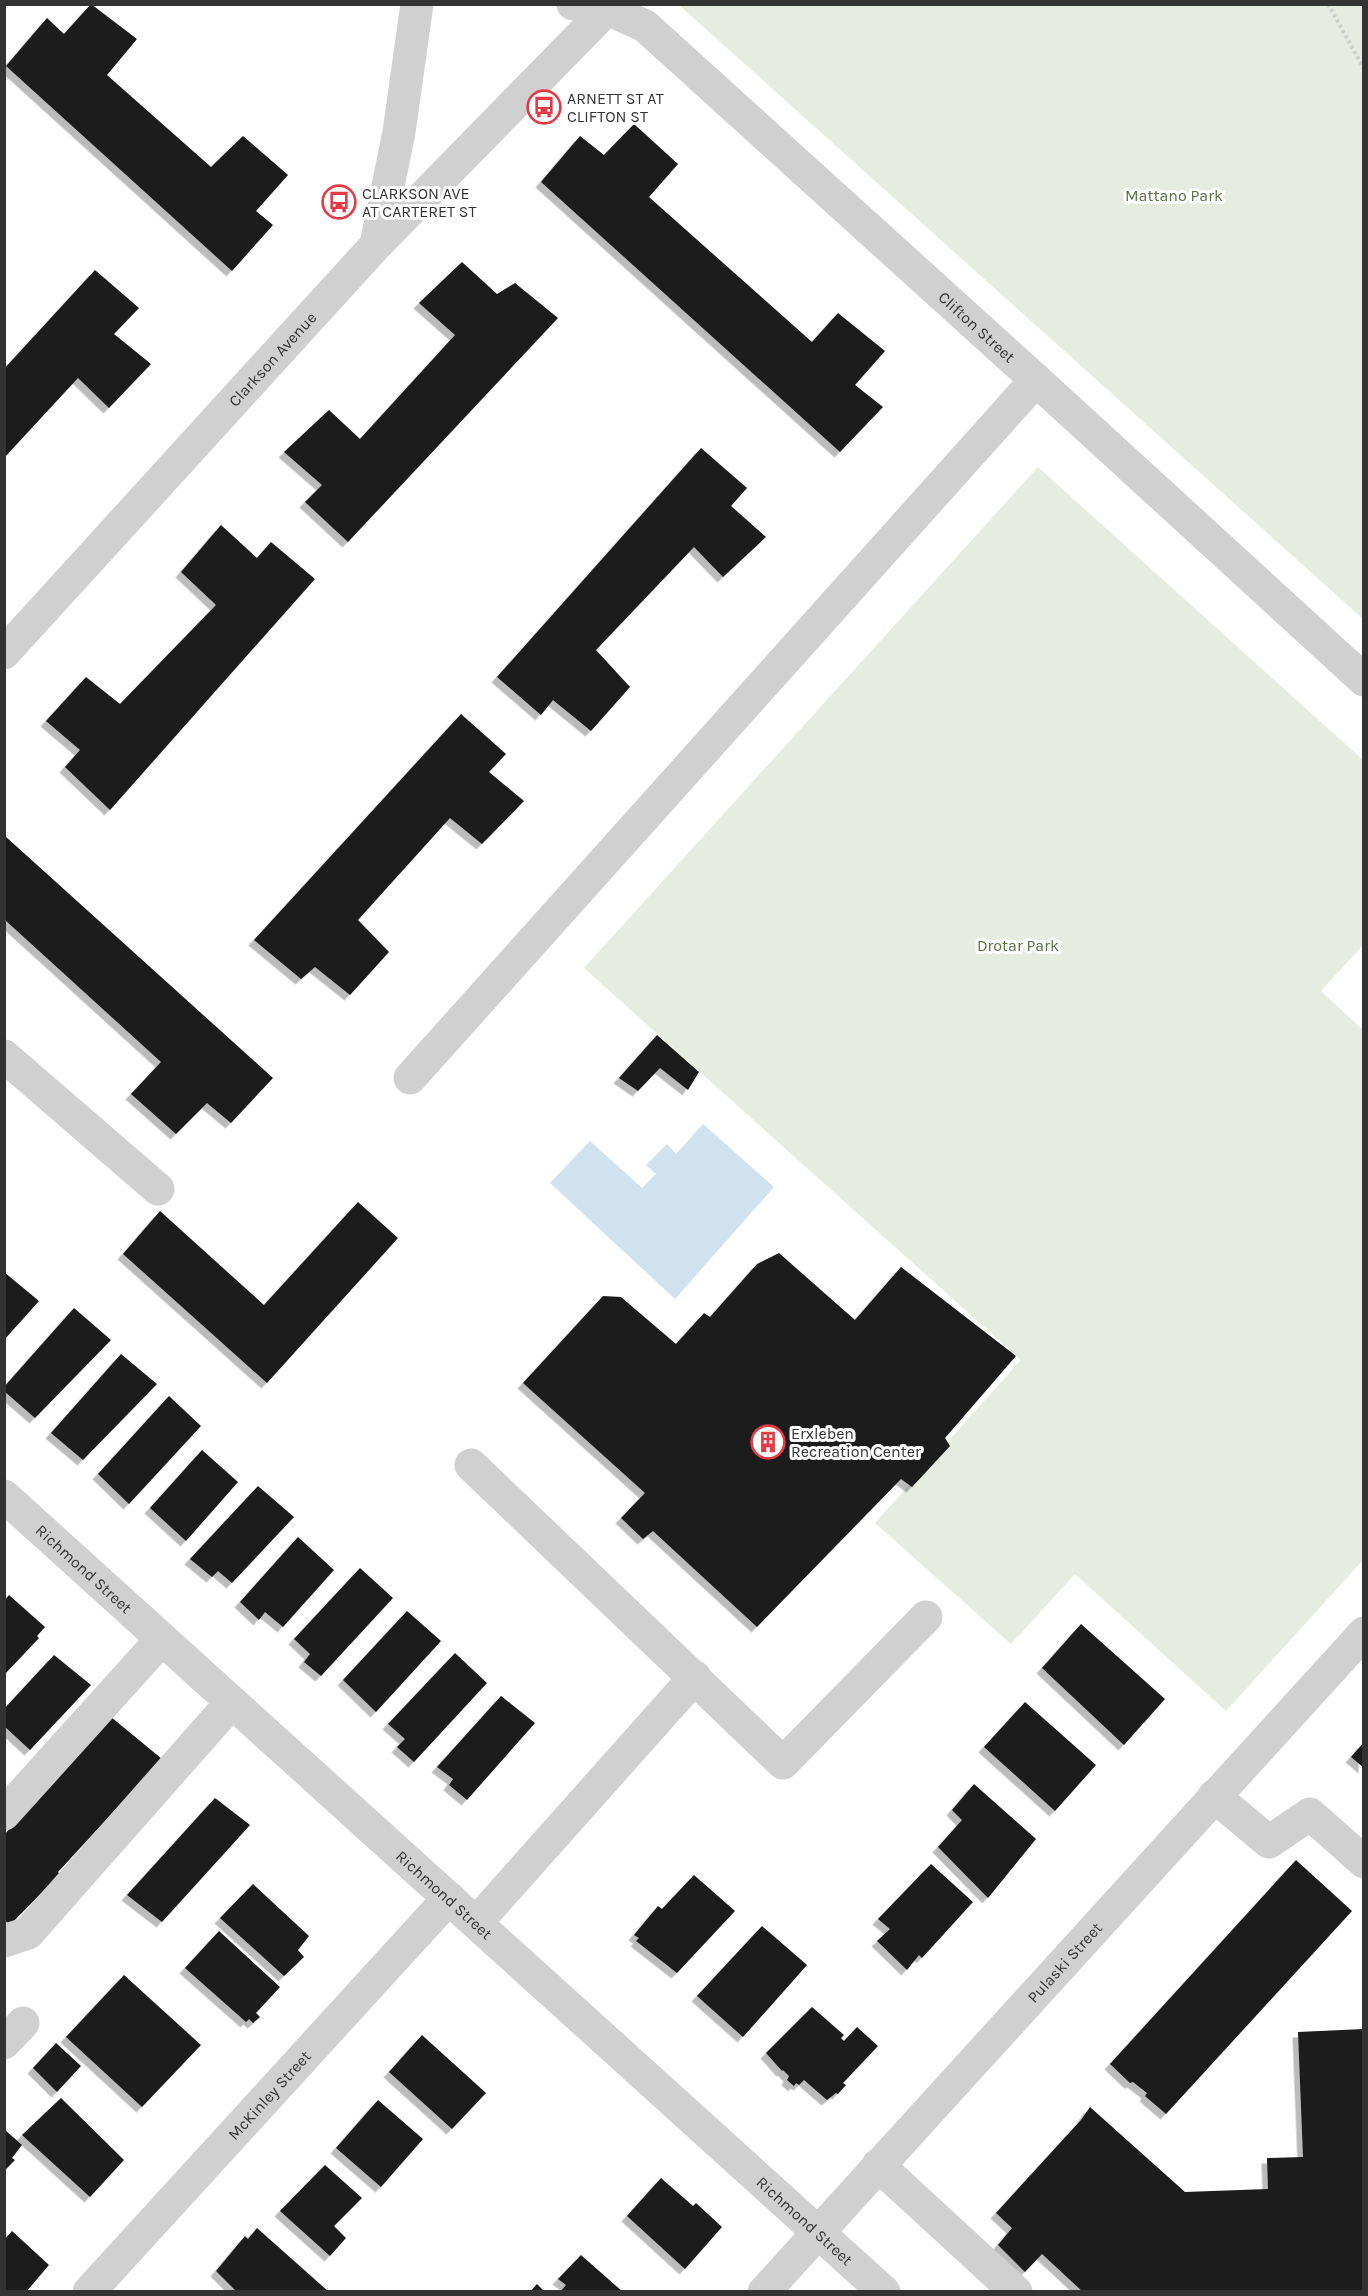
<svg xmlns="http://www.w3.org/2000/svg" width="1368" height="2296" viewBox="0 0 1368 2296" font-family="Karla,sans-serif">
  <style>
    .green { fill: #e6ecdf }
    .water { fill: #cfe2ee }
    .building { fill: #1a1a1a; filter: url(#shadow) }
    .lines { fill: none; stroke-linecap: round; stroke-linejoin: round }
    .path { stroke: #cdcdcd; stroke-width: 4; stroke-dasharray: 3 3; stroke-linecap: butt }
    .minor { stroke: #d0d0d0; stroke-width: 33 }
    .labels { text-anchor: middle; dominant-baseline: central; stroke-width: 6; stroke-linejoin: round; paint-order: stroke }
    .poi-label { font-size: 16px; fill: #333; stroke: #fff; text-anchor: start }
    .park-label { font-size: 16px; fill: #56703f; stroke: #fff }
    .street-label { font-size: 16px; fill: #333; stroke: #fff }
  </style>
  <defs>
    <filter id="shadow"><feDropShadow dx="-5.5" dy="5.5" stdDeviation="0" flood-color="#0004"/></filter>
  </defs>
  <rect width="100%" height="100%" fill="#fff"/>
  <path class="green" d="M679,5H1363V619Z
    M1038,467L1363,760V945L1321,991L1363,1030V1560L1226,1711L1075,1574L1011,1644L875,1523L1021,1360L584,968Z"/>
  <path class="water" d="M703,1124L774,1187L675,1299L550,1183L590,1141L642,1188L656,1174L646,1165L667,1144L676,1154Z"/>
  <path class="building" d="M91,4L137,39L107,75L211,167L243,136L288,175L256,211L273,225L232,271L6,66L47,18L64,34Z
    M634,124L678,164L649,197L812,342L838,313L885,351L855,385L883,407L840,452L541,182L580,136L604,155Z
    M462,262L497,294L515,283L558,318L348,542L305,502L322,485L284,452L329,410L360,439L455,335L419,303Z
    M95,270L139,308L114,334L151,364L109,408L78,378L4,458V369Z
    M701,448L747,488L731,506L766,537L723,577L694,547L596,650L630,687L591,731L553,700L541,715L497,677Z
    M221,525L257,558L271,542L315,579L110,810L65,767L80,750L46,721L86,677L120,704L216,605L181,572Z
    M461,714L506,754L489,772L524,801L482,844L450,818L358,920L389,952L350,995L315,967L301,979L254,940Z
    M5,836L273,1078L231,1123L207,1103L176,1134L131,1094L161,1062L5,920Z
    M657,1035L699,1072L688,1090L660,1068L638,1091L619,1078Z
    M358,1202L398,1238L267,1383L123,1254L160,1211L264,1305Z
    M779,1253L855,1320L901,1267L1016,1356L945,1438L950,1446L912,1487L901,1479L757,1627L653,1531L643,1539L621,1518L645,1493L523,1383L603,1296L621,1297L676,1344L704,1313L710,1317L757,1264Z
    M4,1272L39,1301L4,1340Z
    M74,1308L111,1340L35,1418L4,1391V1387Z
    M121,1354L157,1384L83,1460L51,1433Z
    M169,1396L201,1426L129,1504L98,1474Z
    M202,1450L238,1482L186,1541L150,1508Z
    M258,1486L294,1517L232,1583L218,1571L212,1577L190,1559Z
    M298,1537L334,1570L283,1627L265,1612L259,1620L240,1602Z
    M360,1568L393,1598L321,1676L304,1662L310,1654L294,1639Z
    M9,1595L45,1627L37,1636L39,1638L4,1675V1601Z
    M407,1611L441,1641L376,1712L343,1680Z
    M1081,1624L1165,1699L1124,1745L1042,1668Z
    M455,1653L487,1683L414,1762L397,1747L405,1739L388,1724Z
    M54,1655L91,1685L30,1750L4,1726V1709Z
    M501,1696L535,1723L467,1800L449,1785L453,1779L437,1767Z
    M1025,1702L1096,1765L1055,1811L984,1747Z
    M111,1717L162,1759L58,1872L62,1877L49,1885L10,1925L5,1920V1834Z
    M1364,1742V1768L1351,1757Z
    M974,1784L1036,1839L988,1898L938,1847L962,1820L952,1810Z
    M215,1798L250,1825L162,1922L127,1895Z
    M1296,1860L1352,1911L1166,2114L1145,2096L1147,2093L1133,2082L1130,2083L1110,2064Z
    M931,1864L973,1902L922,1958L919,1955L907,1970L877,1941L890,1929L878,1919Z
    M694,1875L735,1911L677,1973L636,1941L639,1938L634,1935L658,1906L662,1909Z
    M253,1884L309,1936L298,1950L304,1957L284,1976L220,1918Z
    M762,1926L807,1965L743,2037L697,1996Z
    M219,1931L280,1987L256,2013L260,2017L253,2023L249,2019L246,2022L185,1968Z
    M124,1975L201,2045L142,2107L66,2037Z
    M812,2007L844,2035L841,2038L844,2041L857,2027L878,2046L843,2083L846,2085L838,2094L836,2093L827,2100L804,2080L799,2085L796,2083L794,2086L787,2080L789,2076L783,2070L782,2071L766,2053Z
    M1364,2029V2292H1083L1042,2254L1025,2272L998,2245L1012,2228L996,2213L1081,2120L1090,2107L1185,2192L1268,2189L1267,2158L1303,2157L1298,2032Z
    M422,2035L486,2093L452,2129L389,2072Z
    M56,2043L81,2066L57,2092L33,2068Z
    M61,2098L124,2160L90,2197L22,2135Z
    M378,2100L423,2139L381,2187L336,2148Z
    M4,2129L22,2145L12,2158L15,2160L4,2171Z
    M325,2165L362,2198L334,2226L346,2238L330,2256L280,2211Z
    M661,2178L693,2206L696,2203L722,2227L685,2269L627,2216Z
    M257,2228L329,2292H237L216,2271L245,2236L248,2239Z
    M12,2231L49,2265L26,2292H4V2240Z
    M581,2255L623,2292H560L566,2285L558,2279Z
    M537,2284L545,2292H530Z"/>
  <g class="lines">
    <path class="path" d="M1328,4L1364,69"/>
    <g class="minor">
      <path id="s1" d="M573,4L608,9L645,26L1036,380L1364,680"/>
      <path d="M376,245L399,132L417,4"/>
      <path id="s2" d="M4,653L376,245L612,4"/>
      <path d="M4,1056L158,1189"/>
      <path d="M410,1078L1036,380"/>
      <path d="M471,1465L783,1763L926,1617"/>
      <path id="s3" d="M4,1496L884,2292"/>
      <path d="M1214,1796L1269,1842L1310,1814L1364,1862"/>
      <path d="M4,1814L162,1639"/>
      <path d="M476,1923L695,1677"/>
      <path d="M4,1941L28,1933L232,1702"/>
      <path d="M4,2043L23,2023"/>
      <path d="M878,2165L1016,2292"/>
      <path id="s4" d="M89,2292L449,1898"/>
      <path id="s5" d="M764,2292L1364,1633"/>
    </g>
  </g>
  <defs>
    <symbol id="bus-ring" viewBox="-11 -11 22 22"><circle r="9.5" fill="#fff" stroke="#e63946" stroke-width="1.5"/><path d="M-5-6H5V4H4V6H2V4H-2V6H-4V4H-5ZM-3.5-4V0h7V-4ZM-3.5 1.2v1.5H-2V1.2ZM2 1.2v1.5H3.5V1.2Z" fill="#e63946"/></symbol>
    <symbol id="building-ring" viewBox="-11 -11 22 22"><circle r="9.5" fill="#fff" stroke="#e63946" stroke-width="1.5"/><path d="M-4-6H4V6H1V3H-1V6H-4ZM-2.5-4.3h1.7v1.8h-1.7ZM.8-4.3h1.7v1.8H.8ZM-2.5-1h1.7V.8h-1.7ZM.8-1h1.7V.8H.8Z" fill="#e63946"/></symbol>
  </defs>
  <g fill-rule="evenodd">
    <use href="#bus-ring" x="525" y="88" width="38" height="38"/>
    <use href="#bus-ring" x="320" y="183" width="38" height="38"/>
    <use href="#building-ring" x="749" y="1423" width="38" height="38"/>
  </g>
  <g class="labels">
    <g class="poi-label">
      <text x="567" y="98">ARNETT ST AT<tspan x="567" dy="18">CLIFTON ST</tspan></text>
      <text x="362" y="193">CLARKSON AVE<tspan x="362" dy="18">AT CARTERET ST</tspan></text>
      <text x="791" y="1433">Erxleben<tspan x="791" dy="18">Recreation Center</tspan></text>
    </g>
    <g class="park-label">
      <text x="1174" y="195">Mattano Park</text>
      <text x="1018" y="945">Drotar Park</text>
    </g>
    <g class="street-label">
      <text stroke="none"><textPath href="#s1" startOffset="524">Clifton Street</textPath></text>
      <text stroke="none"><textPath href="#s2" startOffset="398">Clarkson Avenue</textPath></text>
      <text stroke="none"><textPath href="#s3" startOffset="108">Richmond Street</textPath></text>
      <text stroke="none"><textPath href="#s3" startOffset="594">Richmond Street</textPath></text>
      <text stroke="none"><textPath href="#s5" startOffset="446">Pulaski Street</textPath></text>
      <text stroke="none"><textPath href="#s4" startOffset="267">McKinley Street</textPath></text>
      <text stroke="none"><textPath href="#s3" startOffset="1080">Richmond Street</textPath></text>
    </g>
  </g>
  <rect width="1368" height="2296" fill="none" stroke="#333333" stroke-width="12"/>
</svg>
